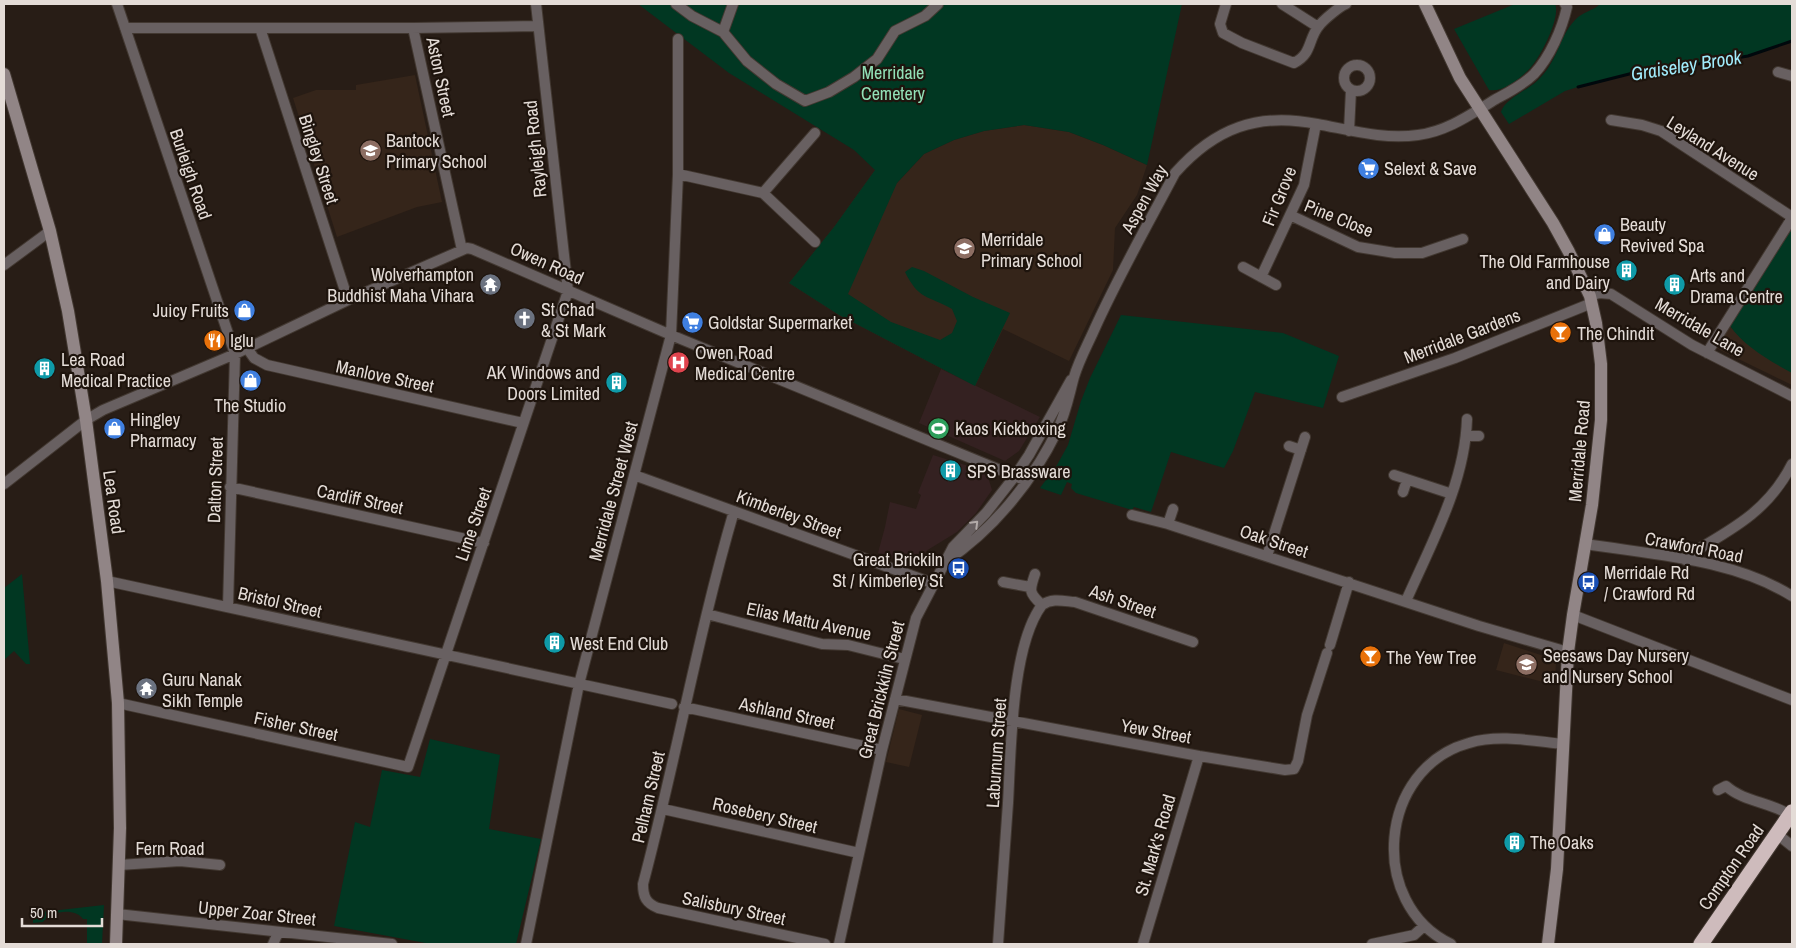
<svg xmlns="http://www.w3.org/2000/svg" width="1796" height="948" viewBox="0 0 1796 948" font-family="'Archivo Narrow',sans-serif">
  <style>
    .built { fill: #35251a }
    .industrial { fill: #342121 }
    .green { fill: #013722 }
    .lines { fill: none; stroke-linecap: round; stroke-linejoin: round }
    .stream { stroke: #00080c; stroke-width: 3 }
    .street-casing { stroke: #423831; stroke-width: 12 }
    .secondary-casing { stroke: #423831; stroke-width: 14 }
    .highway-casing { stroke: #423831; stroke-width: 17 }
    .street { stroke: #686061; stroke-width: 10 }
    .secondary { stroke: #918586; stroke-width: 12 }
    .highway { stroke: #cebbbc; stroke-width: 15 }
    .oneway { stroke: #b2aaa8 }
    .labels { text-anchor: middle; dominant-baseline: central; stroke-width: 4.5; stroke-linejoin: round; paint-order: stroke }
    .park-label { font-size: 18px; fill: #92e0b7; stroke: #1e140d }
    .street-label { font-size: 18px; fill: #e4dcd7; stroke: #1e140d }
    .poi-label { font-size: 18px; fill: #e4dcd7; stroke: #1e140d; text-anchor: start }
    .water-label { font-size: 19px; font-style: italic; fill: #a1ecfc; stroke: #1e140d }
  </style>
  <rect width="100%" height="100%" fill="#281d16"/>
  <path class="built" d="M415,75L442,202L417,207L337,237L293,98L316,90H356V85Z
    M1024,125L1069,132L1103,145L1147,165L1137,195L1115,228L1113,270L1069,361L1003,329L975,386L839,315L789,283L834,227L875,170L897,183L924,154L954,140L984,131Z
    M1792,226V385L1716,348Z
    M1504,643L1556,660L1555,685L1496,670Z
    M899,709L922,715L909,767L886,762Z"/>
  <path class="industrial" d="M941,369L1040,417L1019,451L1005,461L919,423Z
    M933,455L975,468L988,477L992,490L976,513L957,532L926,551L919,568L878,553L885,527L890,502L916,509L921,495L918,493Z"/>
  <path class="green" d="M638,4H1182L1147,165L1103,145L1069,132L1024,125L984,131L954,140L924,154L897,183L848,294L891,322L940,340L952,333L957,321L952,309C927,295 919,300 905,272L912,267L924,271L973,297L1010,313L975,386L839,315L789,283L834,227L875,170L854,150L729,73Z
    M1515,4H1555C1561,17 1541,56 1531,67C1522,77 1503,93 1489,90L1454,29Z
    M1600,4H1792V41L1748,56L1706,63L1645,70L1578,87L1565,91L1509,124L1501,112C1504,100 1527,90 1536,82C1558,63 1558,38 1575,20C1582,12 1595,10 1600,4Z
    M1792,226V373C1770,361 1744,346 1730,326Z
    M1121,315L1283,333L1339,356L1323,408L1255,392L1233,451L1224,468L1171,452L1151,512L1134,507L1132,510L1076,493L1071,488L1072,484L1067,482L1061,495L1040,488L1057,465L1068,445L1081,401L1090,378Z
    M22,574L30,664H26L14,651L4,660V588Z
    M430,739L500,755L489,829L541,839L516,944H431L334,926L355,822L370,827L382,770L420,777Z
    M104,905L102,944H87V919H83C75,907 50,911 43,922L33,923V913Z"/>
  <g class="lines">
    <path class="stream" d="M1578,87L1645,70L1706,63L1748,56L1792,41"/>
    <defs>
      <path id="street" d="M117,4L235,354L228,607
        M676,4L692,16L723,32L733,4
        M1226,4L1220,24L1223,33L1242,43L1294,63C1312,54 1308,40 1318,27C1323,20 1339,7 1346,4
        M1282,4L1318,27
        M125,28H413L538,26
        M260,28L348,300
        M413,28L462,250
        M723,32L747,61L776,84L805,101L829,92L854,77L877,59L895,31L925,16L938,4
        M1344 78a13 13 0 1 1 26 0a13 13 0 1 1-26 0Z
        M1778,72L1792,76
        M1611,120L1642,125L1661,131L1792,217
        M1349,131L1351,90
        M678,174L763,193L815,242
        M763,193L815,133
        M1290,215L1358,247L1395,253H1422L1463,239
        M4,265L50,231
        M1243,267L1276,285
        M1261,277L1304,185L1316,124
        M1590,296L1599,293L1611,294L1692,345L1792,396
        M247,348L254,358L267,365L523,423
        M1707,353L1792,218
        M1342,397L1455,358L1592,303
        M1467,436H1479
        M1289,446L1301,450
        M634,475L932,583
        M1394,475L1452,494
        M4,484L86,420L103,410L235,354L348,300L467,248L472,249L671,335L1027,481
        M230,487L484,543
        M1403,492L1407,480
        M734,511C698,634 676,760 643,884C643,897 646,903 658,908L825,944
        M1132,515L1168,524L1479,626L1568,652
        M1168,524L1173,509
        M1586,544C1654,555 1733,559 1792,596
        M1267,556L1305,437
        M1685,560L1690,554C1733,529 1769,510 1792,464
        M945,562C993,530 1032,482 1057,431C1066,413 1069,395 1074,377C1079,360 1088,344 1095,328C1119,275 1148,224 1175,173C1215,128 1258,112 1317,124C1350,130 1384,140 1418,135C1448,131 1471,114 1496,99C1509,92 1523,85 1534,74C1550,57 1562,29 1567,7L1565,4
        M107,581L672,704
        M1003,582L1030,587
        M1406,601C1431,544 1465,483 1467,419
        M1042,605C1052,598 1063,601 1075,602L1193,642
        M707,614L822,644L848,645L904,659
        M1573,615L1792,700
        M1330,645L1349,582
        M895,699L1199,756L1285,770L1294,769L1298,761L1307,715L1327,653
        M118,703L408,767L568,291L536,4
        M684,707L882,750
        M1718,790L1726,786C1744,802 1770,802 1790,815
        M663,809L859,853
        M1777,834L1792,846
        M119,865L180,861L220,865
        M117,914L392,944
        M273,944L278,933
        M526,944L579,684L671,335L678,174V39
        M839,944L882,750L916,618L953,547L986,513L1015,476L1029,455L1071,380
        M998,944C1001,897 1005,850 1008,803C1011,751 1011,646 1042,605C1029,593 1029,591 1035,574
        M1143,944L1199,756
        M1372,944L1414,935L1424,926
        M1451,944C1367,904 1378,768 1469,743C1498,734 1533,741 1563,744"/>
      <path id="secondary" d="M1425,4L1460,78L1553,223L1569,252L1590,296L1596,323L1601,364V420L1592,505L1573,615L1568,652L1557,869L1548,944
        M4,74L50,231L68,311L86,420L107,581L118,703L120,828L116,944"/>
      <path id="highway" d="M1701,944L1792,812"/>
    </defs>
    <use href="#street" class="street-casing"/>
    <use href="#secondary" class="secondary-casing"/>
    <use href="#highway" class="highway-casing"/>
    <use href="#street" class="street"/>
    <use href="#secondary" class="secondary"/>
    <use href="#highway" class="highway"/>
  </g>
  <defs><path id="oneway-chevron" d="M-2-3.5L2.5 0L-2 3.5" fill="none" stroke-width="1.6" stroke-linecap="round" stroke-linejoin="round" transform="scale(1.25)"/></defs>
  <use class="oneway" href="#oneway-chevron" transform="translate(975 524) rotate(-45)"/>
  <defs>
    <symbol id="school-disc" viewBox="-11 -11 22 22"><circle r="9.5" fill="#8d6e63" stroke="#1e140d"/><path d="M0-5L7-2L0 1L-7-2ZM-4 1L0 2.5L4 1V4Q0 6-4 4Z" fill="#fff"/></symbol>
    <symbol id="supermarket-disc" viewBox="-11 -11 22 22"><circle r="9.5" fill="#3f7fe0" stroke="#1e140d"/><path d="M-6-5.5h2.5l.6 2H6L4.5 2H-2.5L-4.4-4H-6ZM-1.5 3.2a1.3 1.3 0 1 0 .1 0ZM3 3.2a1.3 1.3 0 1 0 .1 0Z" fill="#fff"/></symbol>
    <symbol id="shop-disc" viewBox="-11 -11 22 22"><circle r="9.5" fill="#3f7fe0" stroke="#1e140d"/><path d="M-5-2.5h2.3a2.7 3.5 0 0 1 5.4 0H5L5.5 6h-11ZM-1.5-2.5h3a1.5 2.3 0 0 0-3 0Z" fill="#fff"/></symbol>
    <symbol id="building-disc" viewBox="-11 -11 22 22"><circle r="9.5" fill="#0f9aa8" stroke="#1e140d"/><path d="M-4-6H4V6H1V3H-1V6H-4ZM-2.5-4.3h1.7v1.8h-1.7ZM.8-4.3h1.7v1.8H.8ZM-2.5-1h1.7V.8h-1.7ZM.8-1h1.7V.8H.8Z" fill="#fff"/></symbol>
    <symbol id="temple-disc" viewBox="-11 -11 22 22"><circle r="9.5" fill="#6b7280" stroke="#1e140d"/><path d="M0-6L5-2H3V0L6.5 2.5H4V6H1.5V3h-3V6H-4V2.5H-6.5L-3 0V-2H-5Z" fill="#fff"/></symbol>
    <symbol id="church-disc" viewBox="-11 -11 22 22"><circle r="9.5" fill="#6b7280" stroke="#1e140d"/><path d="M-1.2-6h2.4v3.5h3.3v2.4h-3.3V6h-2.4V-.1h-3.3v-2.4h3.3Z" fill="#fff"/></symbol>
    <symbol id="bar-disc" viewBox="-11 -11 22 22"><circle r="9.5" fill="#e8710a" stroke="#1e140d"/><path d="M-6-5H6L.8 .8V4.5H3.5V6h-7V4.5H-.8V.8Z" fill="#fff"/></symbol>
    <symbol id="restaurant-disc" viewBox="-11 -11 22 22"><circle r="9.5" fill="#e8710a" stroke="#1e140d"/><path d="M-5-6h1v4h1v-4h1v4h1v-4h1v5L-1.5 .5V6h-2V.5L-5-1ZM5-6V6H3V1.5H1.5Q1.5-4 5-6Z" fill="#fff"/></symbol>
    <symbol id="hospital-disc" viewBox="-11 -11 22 22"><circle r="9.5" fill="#e0444e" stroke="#1e140d"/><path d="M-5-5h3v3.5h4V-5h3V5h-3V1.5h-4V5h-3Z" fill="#fff"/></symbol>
    <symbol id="stadium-disc" viewBox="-11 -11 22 22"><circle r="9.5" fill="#2e9e5b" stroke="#1e140d"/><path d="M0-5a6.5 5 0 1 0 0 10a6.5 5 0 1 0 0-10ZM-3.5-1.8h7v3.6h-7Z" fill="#fff"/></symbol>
    <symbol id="bus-disc" viewBox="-11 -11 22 22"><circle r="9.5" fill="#1a4fb4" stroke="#1e140d"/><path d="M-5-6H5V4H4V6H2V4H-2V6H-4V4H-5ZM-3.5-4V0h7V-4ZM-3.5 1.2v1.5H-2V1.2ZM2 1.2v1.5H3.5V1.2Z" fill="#fff"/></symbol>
  </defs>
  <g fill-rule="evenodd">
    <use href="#school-disc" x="358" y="138" width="25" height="25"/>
    <use href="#supermarket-disc" x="1356" y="156" width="25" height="25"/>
    <use href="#shop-disc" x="1592" y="222" width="25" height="25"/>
    <use href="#school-disc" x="952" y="236" width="25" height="25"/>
    <use href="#building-disc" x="1614" y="258" width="25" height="25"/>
    <use href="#temple-disc" x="478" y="272" width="25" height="25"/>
    <use href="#building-disc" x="1662" y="272" width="25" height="25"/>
    <use href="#shop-disc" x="232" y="298" width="25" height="25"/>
    <use href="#church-disc" x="512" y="306" width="25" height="25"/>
    <use href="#supermarket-disc" x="680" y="310" width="25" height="25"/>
    <use href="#bar-disc" x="1548" y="320" width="25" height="25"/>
    <use href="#restaurant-disc" x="202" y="328" width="25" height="25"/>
    <use href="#hospital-disc" x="666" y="350" width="25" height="25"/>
    <use href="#building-disc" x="32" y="356" width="25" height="25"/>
    <use href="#shop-disc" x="238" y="368" width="25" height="25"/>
    <use href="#building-disc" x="604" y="370" width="25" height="25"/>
    <use href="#stadium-disc" x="926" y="416" width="25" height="25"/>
    <use href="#shop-disc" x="102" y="416" width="25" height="25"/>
    <use href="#building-disc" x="938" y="458" width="25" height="25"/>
    <use href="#bus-disc" x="946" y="556" width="25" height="25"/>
    <use href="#bus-disc" x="1576" y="570" width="25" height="25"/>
    <use href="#building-disc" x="542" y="630" width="25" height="25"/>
    <use href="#bar-disc" x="1358" y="644" width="25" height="25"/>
    <use href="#school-disc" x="1514" y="652" width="25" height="25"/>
    <use href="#temple-disc" x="134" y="676" width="25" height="25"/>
    <use href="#building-disc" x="1502" y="830" width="25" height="25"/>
  </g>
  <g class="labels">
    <g class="park-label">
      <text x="893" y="72">Merridale<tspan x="893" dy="21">Cemetery</tspan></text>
    </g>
    <g class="street-label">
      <text transform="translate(441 77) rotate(78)">Aston Street</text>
      <text transform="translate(1713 148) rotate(32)">Leyland Avenue</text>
      <text transform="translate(535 149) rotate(-96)">Rayleigh Road</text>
      <text transform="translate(319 159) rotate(72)">Bingley Street</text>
      <text transform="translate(191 174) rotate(71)">Burleigh Road</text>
      <text transform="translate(1279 196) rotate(-68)">Fir Grove</text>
      <text transform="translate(1144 199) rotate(-61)">Aspen Way</text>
      <text transform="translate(1339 218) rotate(22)">Pine Close</text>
      <text transform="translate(547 263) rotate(24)">Owen Road</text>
      <text transform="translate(1700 327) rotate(30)">Merridale Lane</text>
      <text transform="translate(1462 336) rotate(-21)">Merridale Gardens</text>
      <text transform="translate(385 376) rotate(12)">Manlove Street</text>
      <text transform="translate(1579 451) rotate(-85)">Merridale Road</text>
      <text transform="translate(215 480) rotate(-88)">Dalton Street</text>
      <text transform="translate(613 491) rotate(-75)">Merridale Street West</text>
      <text transform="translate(360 499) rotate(12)">Cardiff Street</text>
      <text transform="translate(114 502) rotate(82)">Lea Road</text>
      <text transform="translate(789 514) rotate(20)">Kimberley Street</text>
      <text transform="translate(473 524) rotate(-71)">Lime Street</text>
      <text transform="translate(1274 541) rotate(18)">Oak Street</text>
      <text transform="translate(1694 547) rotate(11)">Crawford Road</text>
      <text transform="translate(1123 601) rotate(19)">Ash Street</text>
      <text transform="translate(280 602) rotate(13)">Bristol Street</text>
      <text transform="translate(809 621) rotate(12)">Elias Mattu Avenue</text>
      <text transform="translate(881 690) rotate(-76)">Great Brickkiln Street</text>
      <text transform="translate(787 713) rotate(12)">Ashland Street</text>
      <text transform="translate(296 726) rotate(12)">Fisher Street</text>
      <text transform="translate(1156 731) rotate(10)">Yew Street</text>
      <text transform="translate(996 753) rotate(-86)">Laburnum Street</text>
      <text transform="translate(648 797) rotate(-77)">Pelham Street</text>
      <text transform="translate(765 815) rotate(13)">Rosebery Street</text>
      <text transform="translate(1155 845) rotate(-74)">St. Mark's Road</text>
      <text x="170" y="848">Fern Road</text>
      <text transform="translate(1731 867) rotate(-55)">Compton Road</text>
      <text transform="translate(734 908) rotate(12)">Salisbury Street</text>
      <text transform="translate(257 913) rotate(6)">Upper Zoar Street</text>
    </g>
    <g class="poi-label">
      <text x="386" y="140">Bantock<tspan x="386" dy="21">Primary School</tspan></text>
      <text x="1384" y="168">Selext &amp; Save</text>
      <text x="1620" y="224">Beauty<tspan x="1620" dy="21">Revived Spa</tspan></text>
      <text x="981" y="239">Merridale<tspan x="981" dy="21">Primary School</tspan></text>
      <text x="1610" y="261" text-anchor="end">The Old Farmhouse<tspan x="1610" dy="21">and Dairy</tspan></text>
      <text x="474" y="274" text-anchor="end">Wolverhampton<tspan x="474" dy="21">Buddhist Maha Vihara</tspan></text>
      <text x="1690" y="275">Arts and<tspan x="1690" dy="21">Drama Centre</tspan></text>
      <text x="541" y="309">St Chad<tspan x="541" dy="21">&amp; St Mark</tspan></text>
      <text x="229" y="310" text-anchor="end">Juicy Fruits</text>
      <text x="708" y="322">Goldstar Supermarket</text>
      <text x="1577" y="333">The Chindit</text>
      <text x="230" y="340">Iglu</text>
      <text x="695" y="352">Owen Road<tspan x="695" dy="21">Medical Centre</tspan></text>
      <text x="61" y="359">Lea Road<tspan x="61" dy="21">Medical Practice</tspan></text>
      <text x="600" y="372" text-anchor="end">AK Windows and<tspan x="600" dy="21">Doors Limited</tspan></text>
      <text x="250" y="405" text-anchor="middle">The Studio</text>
      <text x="130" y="419">Hingley<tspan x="130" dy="21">Pharmacy</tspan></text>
      <text x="955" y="428">Kaos Kickboxing</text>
      <text x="967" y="471">SPS Brassware</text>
      <text x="943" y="559" text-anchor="end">Great Brickiln<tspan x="943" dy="21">St / Kimberley St</tspan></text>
      <text x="1604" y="572">Merridale Rd<tspan x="1604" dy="21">/ Crawford Rd</tspan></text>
      <text x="570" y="643">West End Club</text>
      <text x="1543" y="655">Seesaws Day Nursery<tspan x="1543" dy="21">and Nursery School</tspan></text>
      <text x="1386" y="657">The Yew Tree</text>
      <text x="162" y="679">Guru Nanak<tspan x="162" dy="21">Sikh Temple</tspan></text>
      <text x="1530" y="842">The Oaks</text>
    </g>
    <g class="water-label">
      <text transform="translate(1686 65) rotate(-9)">Graiseley Brook</text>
    </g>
  </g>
  <rect width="1796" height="948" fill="none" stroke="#e4dcd7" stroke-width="10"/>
  <path d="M22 918v8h80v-8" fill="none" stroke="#e4dcd7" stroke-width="2.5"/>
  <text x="30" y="918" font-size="15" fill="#e4dcd7" stroke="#1e140d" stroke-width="4" paint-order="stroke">50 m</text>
</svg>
